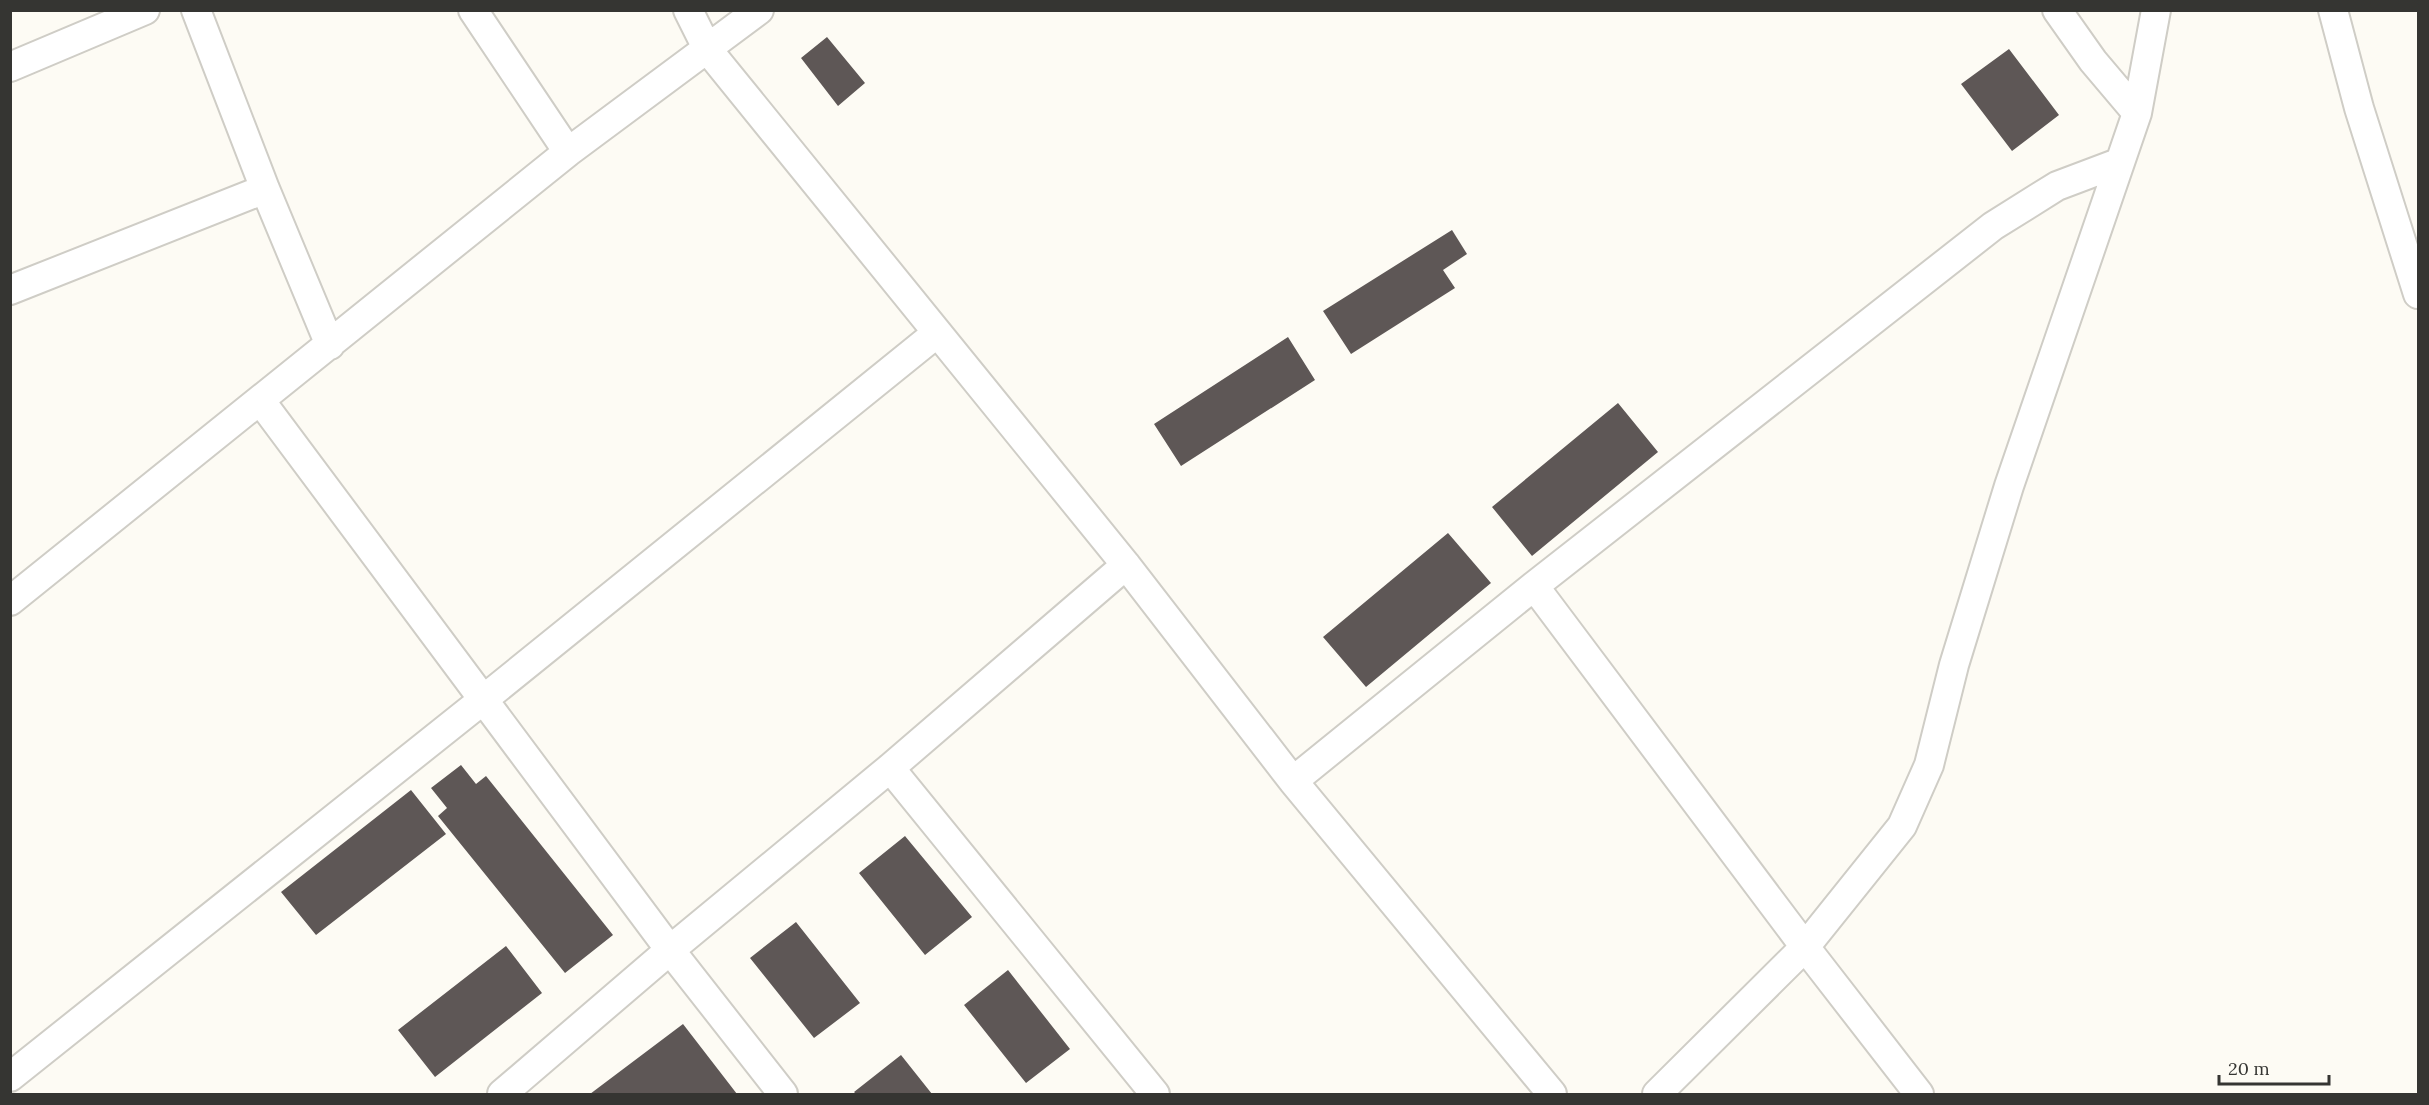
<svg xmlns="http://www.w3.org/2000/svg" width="2429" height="1105" viewBox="0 0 2429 1105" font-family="Lora,serif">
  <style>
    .building { fill: #5e5756 }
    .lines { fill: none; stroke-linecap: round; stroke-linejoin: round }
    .street-casing { stroke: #cfcdc6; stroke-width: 32 }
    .street { stroke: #fff; stroke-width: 28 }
  </style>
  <rect width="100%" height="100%" fill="#fdfbf4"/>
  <path class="building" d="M827,37L865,83L838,106L801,58Z
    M2009,49L2059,115L2012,151L1961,84Z
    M1452,230L1467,254L1443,270L1455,288L1351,354L1323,311Z
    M1288,337L1315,380L1181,466L1154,424Z
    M1618,403L1658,452L1532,556L1492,507Z
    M1448,533L1491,583L1366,687L1323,637Z
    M461,765L476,784L486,776L613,935L565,973L438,816L447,808L431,788Z
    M411,790L446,834L316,935L281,892Z
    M905,836L972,917L925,955L859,873Z
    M796,922L860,1003L814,1038L750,958Z
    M506,946L542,993L435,1077L398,1030Z
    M1008,970L1070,1049L1026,1083L964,1005Z
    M683,1024L737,1094H590Z
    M901,1055L932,1094H856L854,1092Z"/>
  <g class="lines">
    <defs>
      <path id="street" d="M196,10L265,189L330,345
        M473,10L568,152
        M688,10L708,50L1126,565L1293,781L1552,1094
        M2057,10L2093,61L2137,113
        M2333,10L2359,108L2418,294
        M10,67L145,10
        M10,290L265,189
        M260,400L670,950L783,1094
        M1534,586L1805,947L1919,1094
        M10,601L568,152L759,10
        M890,768L1155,1094
        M1293,781L1534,586L1993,226L2057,186L2118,163
        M10,1077L484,699L937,333
        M502,1094L670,950L890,768L1126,565
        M1657,1094L1805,947L1902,826L1929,765L1954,665L2009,486L2137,113L2156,10"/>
    </defs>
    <use href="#street" class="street-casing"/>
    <use href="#street" class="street"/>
  </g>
  <rect width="2429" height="1105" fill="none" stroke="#353532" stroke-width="24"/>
  <path d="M2219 1075v9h110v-9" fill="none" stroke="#353532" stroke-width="3"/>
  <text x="2228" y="1075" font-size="18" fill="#353532" stroke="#fdfbf4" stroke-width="4.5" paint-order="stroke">20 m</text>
</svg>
